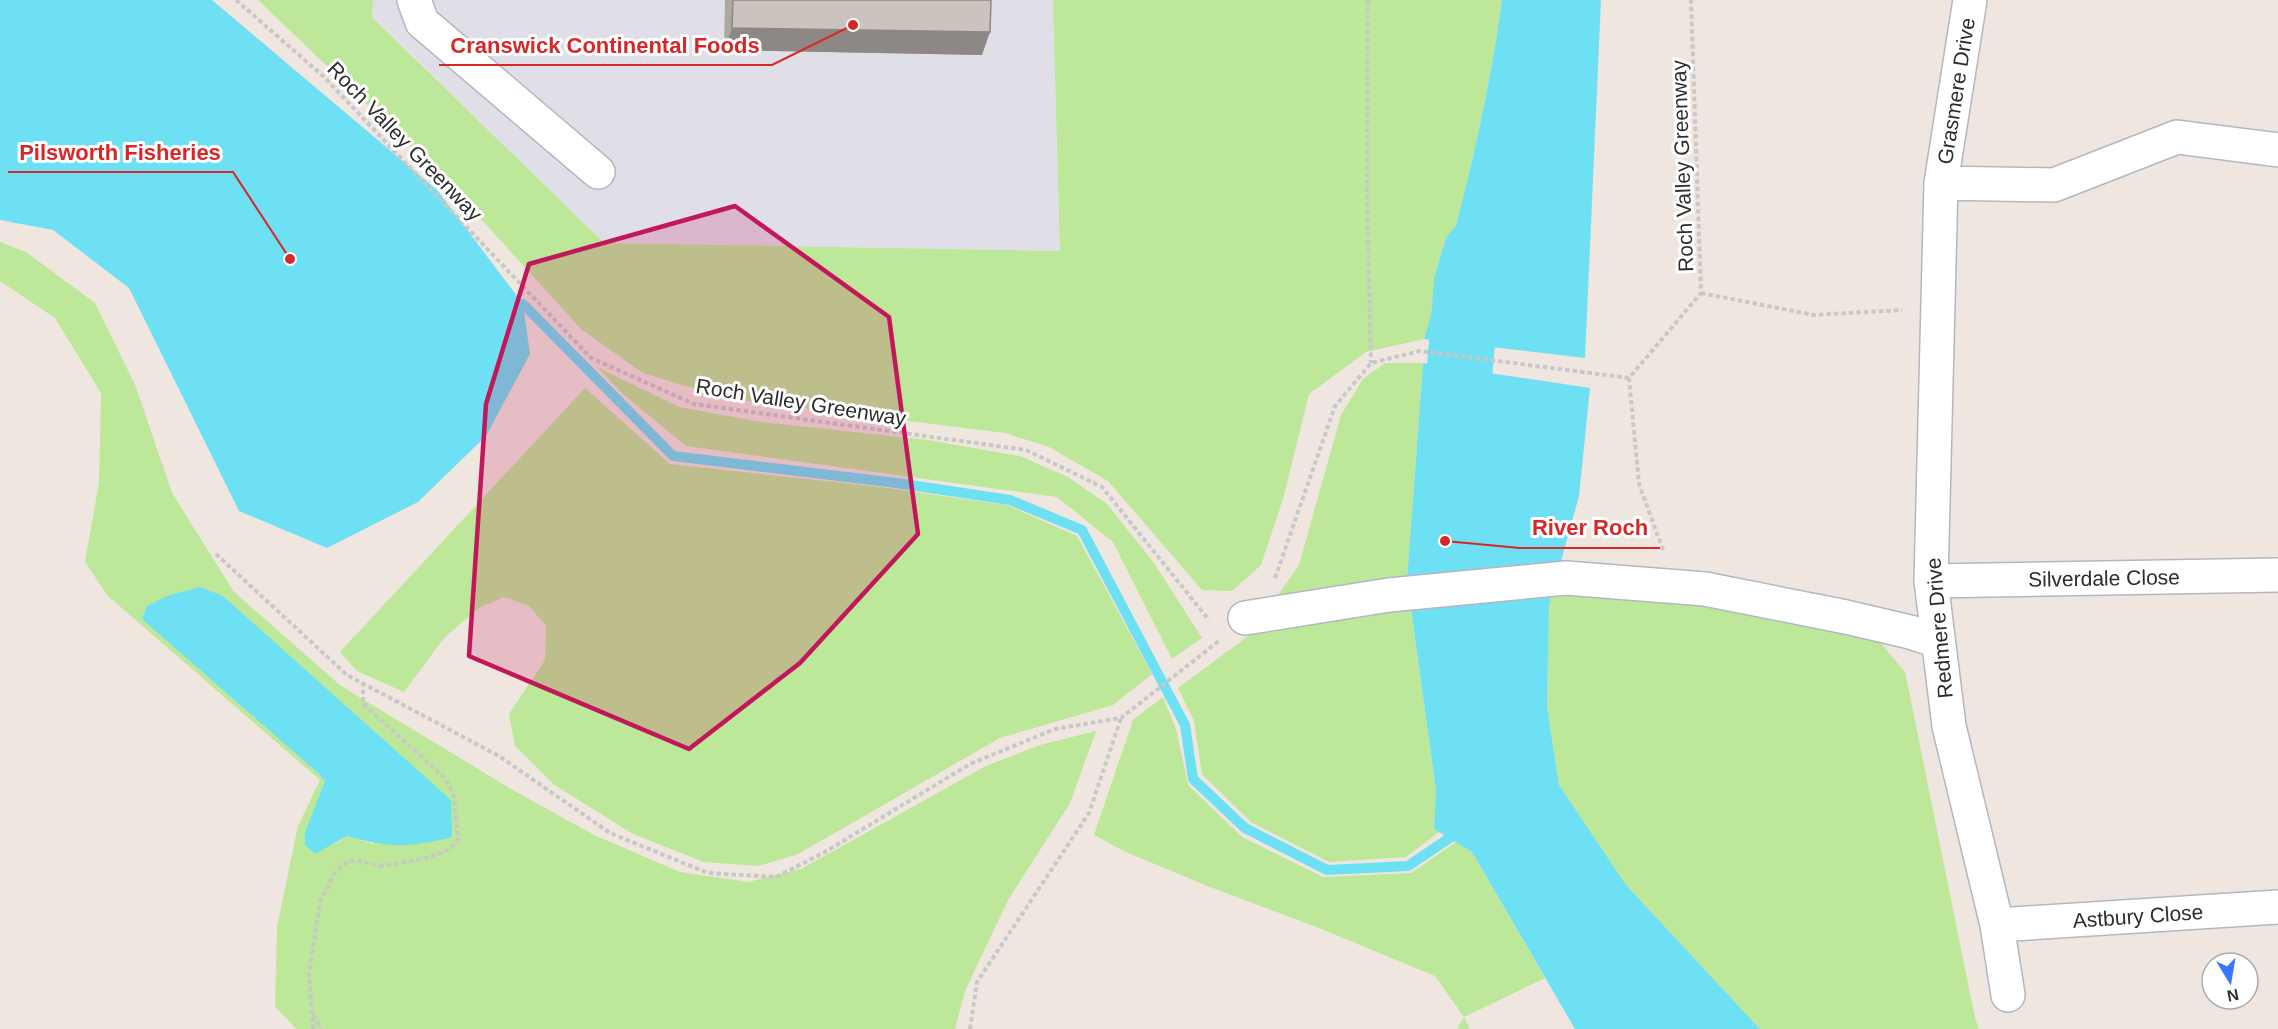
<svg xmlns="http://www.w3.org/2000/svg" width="2278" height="1029" viewBox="0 0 2278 1029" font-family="Arial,sans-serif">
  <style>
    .industrial { fill: #e0dfe7 }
    .green { fill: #bde799; fill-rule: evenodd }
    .water { fill: #6ee0f4 }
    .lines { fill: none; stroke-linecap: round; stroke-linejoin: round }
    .stream { stroke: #6ee0f4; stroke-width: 10 }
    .river { stroke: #6ee0f4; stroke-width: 66 }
    .minor-casing { stroke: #b3b7c1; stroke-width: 36 }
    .path { stroke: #c8c8c8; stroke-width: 4; stroke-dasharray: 4.5 3; stroke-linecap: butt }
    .minor { stroke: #fff; stroke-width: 33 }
    .wall { fill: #aea8a3 }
    .shaded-wall { fill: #8d8885 }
    .building { fill: #cac3be; stroke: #8d8885; stroke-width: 1.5 }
    .marked { fill: #c2185b; fill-opacity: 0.2; stroke: #c2185b; stroke-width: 4.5; stroke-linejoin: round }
    .labels { text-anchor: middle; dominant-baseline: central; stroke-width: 6; stroke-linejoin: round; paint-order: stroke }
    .street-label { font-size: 21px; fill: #2d2d2d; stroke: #fff }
    .leader { fill: none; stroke: #d62828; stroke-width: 2 }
    .callout-dot { fill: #d62828; stroke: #fff; stroke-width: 2 }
    .callout-label { font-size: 22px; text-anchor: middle; font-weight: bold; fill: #d62828; stroke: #fff; stroke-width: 6; stroke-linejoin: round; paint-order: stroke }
  </style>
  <rect width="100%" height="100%" fill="#efe6df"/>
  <path class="industrial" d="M373,0H1053L1061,251L604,243L372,16Z"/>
  <path class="green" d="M258,0H373L372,17L604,243L1060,251L1053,0H1502C1487,113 1457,229 1424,339L1366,352L1309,394L1283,499L1261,565L1232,591L1202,590L1108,481L1049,447L1005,433L725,398L643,373L581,329L442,176Z
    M0,242L26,252L95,303L136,387L172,493L234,592L341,686L511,789L594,835L680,872L748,882L801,869L986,766L1040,745L1096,731L1070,803L1008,900L965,991L955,1029H296L275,1006L277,927L298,826L320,780L108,596L85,562L99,483L101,393L55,318L0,281ZM223,596L273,642L374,844L347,836L333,845L320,794L325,781Z
    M1385,363H1423L1407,580L1436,790L1434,829L1439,832L1406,857L1329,862L1251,822L1202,774L1194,721L1178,688L1251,634L1299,565L1341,415L1363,379Z
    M597,367L679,407L761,422L928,440L1020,456L1068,477L1107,504L1154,563L1202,638L1172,659L1113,542L1057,497L686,446L623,394Z
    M585,388L670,464L880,487L1007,505L1077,536L1152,674L1113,705L1000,738L798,854L759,866L704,862L633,834L553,784L515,746L509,714L545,660L546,626L529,606L504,597L479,608L444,638L404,692L357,671L340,652Z
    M1552,589L1744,607L1848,627L1880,642L1905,672L1975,1018L1979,1029H1760L1626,885L1559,785L1547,707L1549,605Z
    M1163,697L1176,729L1188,785L1242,837L1323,877L1411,873L1456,842L1472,852L1545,978L1464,1017L1470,1029H1457L1464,1017L1435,976L1319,928L1210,887L1126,852L1094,835L1133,720Z"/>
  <path class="water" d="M0,0H212L437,190L523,304L530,354L486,436L418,502L327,548L239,511L129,288L53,230L0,220Z
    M1502,0H1601L1585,358L1424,339C1457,229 1487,113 1502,0Z
    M1423,363L1590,388L1579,496L1549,605L1547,707L1559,785L1626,885L1760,1029H1575L1472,852L1434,829L1436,790L1407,580Z
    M200,587L223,596L451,800L452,837C409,848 389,848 347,836L315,854L305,845V832L325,781L318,773L142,619L147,606L170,595Z"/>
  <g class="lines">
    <path class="stream" d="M523,304L673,456L897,483L1010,500L1082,530L1185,725L1193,779L1245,828L1327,870L1408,866L1460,831"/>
    <path class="river" d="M1452,460L1467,284L1476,253"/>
    <defs>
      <path id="minor" d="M414,0L422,22L598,172
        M1970,0L1941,183L1931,581L1949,726L1997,925L2008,995
        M1941,183L2054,185L2177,137L2278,150
        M1931,581L2278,575
        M1245,618L1389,595L1566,578L1705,589L1846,617L1910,632L1938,641
        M1997,925L2278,907"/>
    </defs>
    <use href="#minor" class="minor-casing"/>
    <path class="path" d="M236,0L323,76L591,358L694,404L1026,450L1102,487L1209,620
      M1368,0L1367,203L1371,363
      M1701,293L1814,315L1902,310
      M1663,550L1639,484L1629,378L1701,293L1691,0
      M216,554L347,675L499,756L610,833L708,873L776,877L825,852L970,764L1055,729L1121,718L1220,640
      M1275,578L1335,406L1371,363L1420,351L1629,378
      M313,1015L321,1029
      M313,1029L309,973L320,902L334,874L346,863L355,860L381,866L427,858L450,849L458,840L454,796L446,779L363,704V683
      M970,1029L977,982L1089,813L1121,718"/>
    <use href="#minor" class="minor"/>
  </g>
  <path class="wall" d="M725,0H991L982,55L724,50Z"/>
  <path class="shaded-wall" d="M732,28L990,32L982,55L724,50Z"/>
  <path class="building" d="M733,0H991L990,32L732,28Z"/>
  <path class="marked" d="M735,206L889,317L918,534L800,663L689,749L469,656L486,404L529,264Z"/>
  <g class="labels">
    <g class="street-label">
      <text transform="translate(1956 91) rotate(-81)">Grasmere Drive</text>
      <text transform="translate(405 141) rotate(46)">Roch Valley Greenway</text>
      <text transform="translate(1682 166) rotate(-92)">Roch Valley Greenway</text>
      <text transform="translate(801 402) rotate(9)">Roch Valley Greenway</text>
      <text transform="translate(2104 578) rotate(-1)">Silverdale Close</text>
      <text transform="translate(1939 628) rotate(-95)">Redmere Drive</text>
      <text transform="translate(2138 916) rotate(-4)">Astbury Close</text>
    </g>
  </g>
  <path class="leader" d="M853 25L772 65H439M290 259L233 172H8M1445 541L1520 548H1660"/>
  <g class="callout-dot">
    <circle cx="853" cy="25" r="6"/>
    <circle cx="290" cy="259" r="6"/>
    <circle cx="1445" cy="541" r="6"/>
  </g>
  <g class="callout-label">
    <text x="605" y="53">Cranswick Continental Foods</text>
    <text x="120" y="160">Pilsworth Fisheries</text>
    <text x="1590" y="535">River Roch</text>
  </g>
  <g transform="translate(2230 981) rotate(169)"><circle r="28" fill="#ffffff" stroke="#ababab" stroke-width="1.5"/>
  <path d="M0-4.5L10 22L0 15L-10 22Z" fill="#3b76ff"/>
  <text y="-9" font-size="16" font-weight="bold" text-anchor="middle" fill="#2d2d2d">N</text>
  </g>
</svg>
